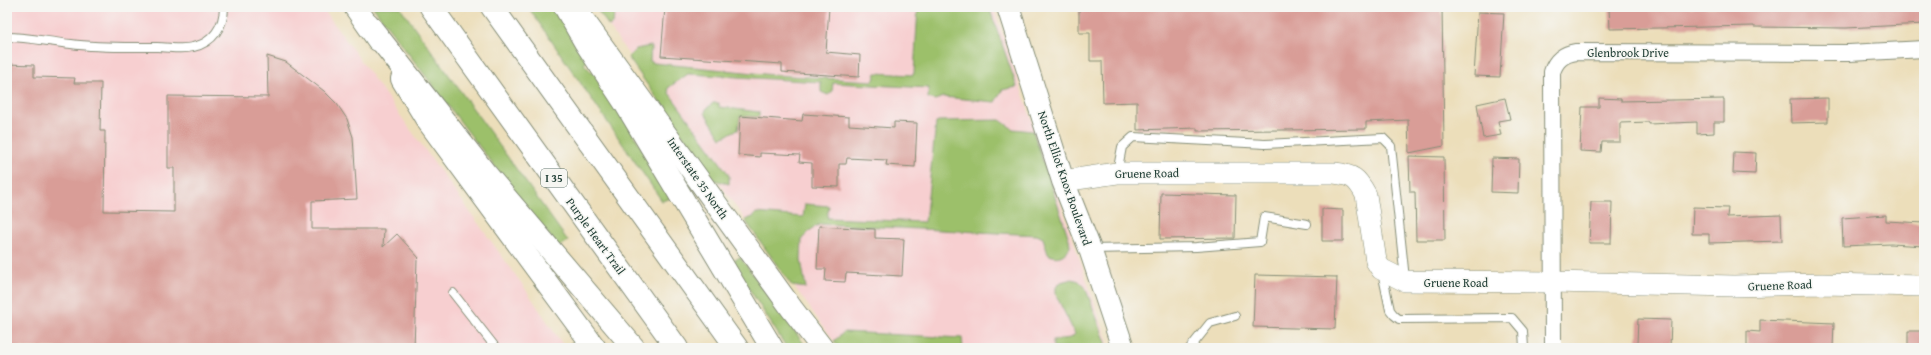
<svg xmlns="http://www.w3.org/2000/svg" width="1931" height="355" viewBox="0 0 1931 355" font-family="'Gentium Book Plus',serif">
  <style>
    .built { fill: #f7cfd0 }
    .green { fill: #9cc06a; stroke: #5e7e4f }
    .building { fill: #d99d97 }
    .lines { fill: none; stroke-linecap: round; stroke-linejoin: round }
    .service-casing { stroke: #868e77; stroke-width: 10 }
    .minor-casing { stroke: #868e77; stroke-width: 18 }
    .tertiary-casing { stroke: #868e77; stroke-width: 22 }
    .secondary-casing { stroke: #868e77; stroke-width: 24 }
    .motorway-casing { stroke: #868e77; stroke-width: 24 }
    .service { stroke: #fff; stroke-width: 8 }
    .minor { stroke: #fff; stroke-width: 16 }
    .tertiary { stroke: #fff; stroke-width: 21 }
    .secondary { stroke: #fff; stroke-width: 22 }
    .motorway { stroke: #fff; stroke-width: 22 }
    .labels { text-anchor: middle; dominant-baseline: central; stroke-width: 3; stroke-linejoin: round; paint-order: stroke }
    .shield { fill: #f6f6f2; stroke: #60746d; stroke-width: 1 }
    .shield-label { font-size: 11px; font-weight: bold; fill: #1f3d34 }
    .street-label { font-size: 12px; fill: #1f3d34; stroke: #f6f6f2 }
  </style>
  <rect width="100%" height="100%" fill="#f6f6f2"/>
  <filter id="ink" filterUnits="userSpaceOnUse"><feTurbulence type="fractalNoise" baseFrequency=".025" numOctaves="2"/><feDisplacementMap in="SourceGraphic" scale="8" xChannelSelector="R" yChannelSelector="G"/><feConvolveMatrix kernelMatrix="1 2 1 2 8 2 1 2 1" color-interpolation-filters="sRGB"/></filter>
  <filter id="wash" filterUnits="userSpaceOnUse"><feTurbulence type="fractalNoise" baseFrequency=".012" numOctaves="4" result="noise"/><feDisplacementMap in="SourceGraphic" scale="16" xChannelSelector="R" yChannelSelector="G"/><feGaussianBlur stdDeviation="0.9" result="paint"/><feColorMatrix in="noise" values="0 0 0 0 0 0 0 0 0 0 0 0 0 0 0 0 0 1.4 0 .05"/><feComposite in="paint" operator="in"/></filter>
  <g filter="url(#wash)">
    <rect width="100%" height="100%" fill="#ecdeba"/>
    <path class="built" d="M7,7H322L522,284L565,348H7Z
      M595,7H993L1110,348H839L736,207Z"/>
    <path class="green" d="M373,7H400L568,241L559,247L530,213Z
      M528,7H555L588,60L584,64L592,73L597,71L671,198L662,201Z
      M595,7H615L613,23L609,26Z
      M918,7H989L1017,87L1002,90L995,102L943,97L935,100L928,98L929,88L833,83L832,92L828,95L821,92V82L688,74L668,88L669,93L727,172L729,176V184L714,180L628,57L636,49L651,46L650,61L654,63L774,75L872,81L874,80L876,73L913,75L914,73Z
      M713,103H719V107L759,112V117L740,116L738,130C731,131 728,136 721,138L705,113L706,109Z
      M1000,120L1013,129L1033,131L1069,239L1070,247C1065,255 1058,260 1048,254L1043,238L1037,235L821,224L814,227L802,239L801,260L806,288L792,286L745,220L753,217L756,213L803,217L805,204L829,206L827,218L925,222L936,123L938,121Z
      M740,257L807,348H787L732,262Z
      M1072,279L1079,281L1085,287L1108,348H1053V340L1071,338L1075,334L1056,295V287L1061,282Z
      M844,332L962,338L963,348H839L834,341Z"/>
    <g id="blocks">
      <path class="building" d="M665,7H829L826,52L860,55L859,77L782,72V64L661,56Z
        M1079,7H1442L1444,146L1409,153L1408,120L1366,122V129L1197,131V128L1137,130V102L1103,103L1102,61H1090V33H1079Z
        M1609,7H1924V24L1846,28L1754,27V26L1610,29Z
        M1478,12L1504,13L1500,77L1474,76Z
        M267,56L286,62L324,91L337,104L347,119L353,137L357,199L312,201V229H384L383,247L397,234L419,258L417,260L414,348H7V64L34,65V77L75,78L74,83H101L100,131H105L104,211L174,212V168H168V96L268,97Z
        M1505,98L1510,119L1498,121L1501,135L1483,138L1477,104Z
        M1599,98L1621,99V101L1724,99V122H1714V133L1697,134V122L1649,124V122L1620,123V142H1602L1601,152L1580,151L1582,107H1599Z
        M1828,98V122L1791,123L1790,99Z
        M803,114L849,117V125L894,128V122L917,123L915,167L886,165L887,160L847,158L846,164H839V187L812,186V163L799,162L800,155L760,153V157L738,155L740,116L802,121Z
        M1734,152L1756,153L1755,174L1733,173Z
        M1409,156L1444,157L1445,240H1416L1415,192H1410Z
        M1492,158L1519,159L1518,193L1491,192Z
        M1161,193L1236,195L1235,238L1160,239Z
        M1591,202H1612L1611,243H1589Z
        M1693,207L1728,208L1727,217L1781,215L1782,241L1709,243V234H1692Z
        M1322,209L1343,210V241H1322Z
        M1886,215V221L1924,223V246L1891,244L1843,246L1842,218Z
        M819,226L875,229V238L904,239L902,276L846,273L845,282L825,281L826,269H817Z
        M1255,275L1337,277L1335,329L1253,327Z
        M1638,319L1671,320L1670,348H1648V344H1637Z
        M1760,320L1834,323L1833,348L1782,346V348H1747V331L1760,332Z
        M1908,331H1924V348H1908Z"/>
    </g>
  </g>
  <g filter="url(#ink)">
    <use href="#blocks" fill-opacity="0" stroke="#868e77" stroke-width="1"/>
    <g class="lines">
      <defs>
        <path id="service" d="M7,37C29,37 49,42 71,44C99,48 128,47 157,47C169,47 181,50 193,47C213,43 224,26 224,7
          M1117,173L1122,147L1133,137L1265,144L1383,138L1391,146L1405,279
          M1090,249L1196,247L1260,242L1264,217L1307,224
          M1382,272L1390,310L1394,315L1399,319L1512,318L1523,331L1524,348
          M453,293L496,348
          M574,348L587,340
          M1190,348L1210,323L1235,316"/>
        <path id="minor" d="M1553,348L1552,72C1556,60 1563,54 1576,52L1849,53L1924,49"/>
        <path id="tertiary" d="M1063,181L1117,173H1334C1353,175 1357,178 1366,195L1376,261L1381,269L1405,281L1552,282L1734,286L1822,284L1924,286"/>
        <path id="secondary" d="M355,7L378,40
          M574,7L792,309L822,348
          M1008,7L1063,181L1090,249L1123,348
          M402,79L427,120L595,348"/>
        <path id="motorway" d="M431,7L677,348
          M492,7L737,348
          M565,7L585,42L625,103L772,348
          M368,24L486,174L634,348"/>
      </defs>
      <use href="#service" class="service-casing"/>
      <use href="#minor" class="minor-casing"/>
      <use href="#tertiary" class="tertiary-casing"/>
      <use href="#secondary" class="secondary-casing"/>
      <use href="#motorway" class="motorway-casing"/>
      <use href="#service" class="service"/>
      <use href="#minor" class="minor"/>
      <use href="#tertiary" class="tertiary"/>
      <use href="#secondary" class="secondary"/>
      <use href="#motorway" class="motorway"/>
    </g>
  </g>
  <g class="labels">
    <rect class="shield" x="541" y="169" width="26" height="18" rx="3"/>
    <g class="shield-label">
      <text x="554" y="178">I 35</text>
    </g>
    <g class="street-label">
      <text x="1628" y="52">Glenbrook Drive</text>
      <text transform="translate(1147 173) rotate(-1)">Gruene Road</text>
      <text transform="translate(698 178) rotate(55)">Interstate 35 North</text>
      <text transform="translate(1065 178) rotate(71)">North Elliot Knox Boulevard</text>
      <text transform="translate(596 236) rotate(54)">Purple Heart Trail</text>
      <text x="1456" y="282">Gruene Road</text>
      <text transform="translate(1780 285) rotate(-2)">Gruene Road</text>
    </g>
  </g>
  <rect width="1931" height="355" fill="none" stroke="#f6f6f2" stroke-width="24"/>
</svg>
